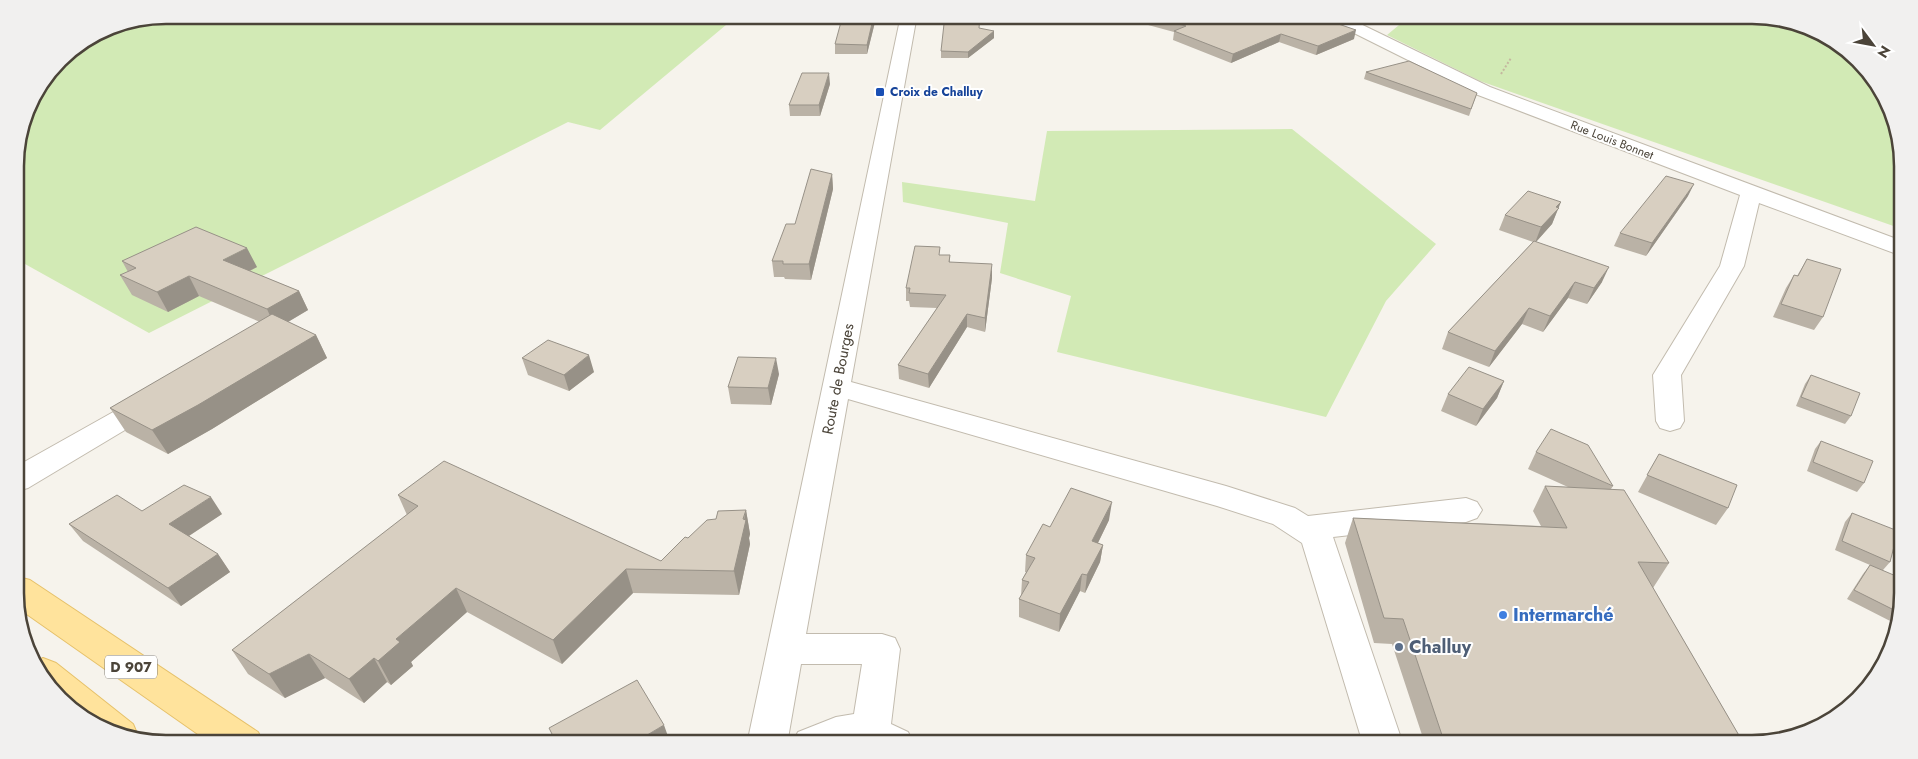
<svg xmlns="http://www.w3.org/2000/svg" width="1918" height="759" viewBox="0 0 1918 759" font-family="Jost,sans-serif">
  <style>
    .green { fill: #d2eab5 }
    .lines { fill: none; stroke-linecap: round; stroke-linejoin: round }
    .minor-casing { stroke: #c2bbae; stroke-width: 2 }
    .major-casing { stroke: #e6c16a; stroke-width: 2 }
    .path { stroke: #c4b79f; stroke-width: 2; stroke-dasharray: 2 2; stroke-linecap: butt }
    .minor { fill: #fff; fill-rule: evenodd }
    .major { fill: #ffe39c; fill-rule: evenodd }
    .wall { fill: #bab2a6 }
    .shaded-wall { fill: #979187 }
    .building { fill: #d8cfc1; stroke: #979187 }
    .transit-dot { fill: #1a4fb4; stroke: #fff; stroke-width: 2 }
    .shop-dot { fill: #3f7fe0; stroke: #fff; stroke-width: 2 }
    .service-dot { fill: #5c6f8a; stroke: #fff; stroke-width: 2 }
    .labels { text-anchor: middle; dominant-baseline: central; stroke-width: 4; stroke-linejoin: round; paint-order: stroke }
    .far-transit-label { font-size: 12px; font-weight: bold; fill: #164399; stroke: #fff; text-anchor: start }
    .far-street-label { font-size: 12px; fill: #4b4439; stroke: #fff }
    .shield { fill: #fff; stroke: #817c74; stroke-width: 1 }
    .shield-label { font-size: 14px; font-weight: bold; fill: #4b4439 }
    .street-label { font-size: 15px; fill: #4b4439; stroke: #fff }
    .near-shop-label { font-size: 18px; font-weight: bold; fill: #366cbe; stroke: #fff; text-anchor: start }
    .near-service-label { font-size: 18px; font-weight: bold; fill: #4e5e75; stroke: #fff; text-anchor: start }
    .rim { fill: none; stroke: #4b4439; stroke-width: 2.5 }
  </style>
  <rect width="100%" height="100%" fill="#f6f3ec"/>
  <path class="green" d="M166,15H738L600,130L568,122L149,333L16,259L15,156L31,99L66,53L109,26Z
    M1411,15H1752L1801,23L1866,67L1891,108L1902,146V229L1480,81L1387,35Z
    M1292,129L1436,244L1386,301L1326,417L1057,352L1071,296L1000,273L1008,223L903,202L902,182L1035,201L1047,131Z"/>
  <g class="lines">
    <defs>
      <path id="minor" d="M901,15H917L851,382L1226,486L1295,508L1308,516L1466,498L1477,502L1482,510L1477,518L1466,522L1333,537L1403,744H1363L1302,543L1273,524L1217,506L848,399L806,634H882L895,638L900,649L891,724L908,732L914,744H792L798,732L836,717L854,714L862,664H801L787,744H747Z
        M1322,15H1342L1490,87L1902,241V256L1759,203L1744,266L1681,375L1684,421L1680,428L1670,431L1660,428L1656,421L1653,375L1720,266L1740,195L1478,95L1324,18Z
        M150,394L160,397L164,403L160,409L28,488L17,491V466L140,397Z"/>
      <path id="major" d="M18,577L30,580L258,732L264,744H212L18,608Z
        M43,658L56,663L133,724L138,736L137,739L117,736L52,692L37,661Z"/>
    </defs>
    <use href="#minor" class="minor-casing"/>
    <use href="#major" class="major-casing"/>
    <path class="path" d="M1501,74L1511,58"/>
    <use href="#minor" class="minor"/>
    <use href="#major" class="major"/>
  </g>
  <path class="wall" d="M1138,15H1331L1330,21L1354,39L1316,55L1279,42L1231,63L1173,40L1174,32L1137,22Z
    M1346,15H1373L1354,19Z
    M876,18L867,54H835V44Z
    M979,28L994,38L968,58H941V51Z
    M1366,72L1477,93L1469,116L1364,79Z
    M830,84L820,116H790L789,105Z
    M832,174L833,189L811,280L785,279L784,277H774L772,261L795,224Z
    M1688,196L1646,256L1614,246L1620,233Z
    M1558,208L1552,224L1536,242L1602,282L1587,304L1568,298L1543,332L1522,324L1489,367L1442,349L1448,332L1533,242L1499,230L1505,215Z
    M940,255H950V262L992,278L985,332L967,327L929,388L899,379L898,365L937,308L910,307L909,301H906V288Z
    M1807,259L1823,317L1814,330L1773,317L1786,288L1794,275L1797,276Z
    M122,261L257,267L250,271L299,291L308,310L288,322L316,335L327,358L212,429L168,454L126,432L110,408L260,322L199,296L168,312L132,295L120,275L128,272Z
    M522,358L594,372L569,391L528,375Z
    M1902,365V395L1893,392L1900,368Z
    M779,374L771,405L731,404L728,387Z
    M1811,375L1851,416L1845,424L1796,406L1805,384Z
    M1504,381L1497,398L1476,426L1441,411L1448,394Z
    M1821,441L1864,483L1857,492L1807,471L1815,449Z
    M1536,452L1613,486L1611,489L1669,563L1653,588L1744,744H1425L1392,644L1374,643L1345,543L1353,518L1541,526L1533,511L1545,486L1568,487L1528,469Z
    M1659,454L1728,508L1716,525L1638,492Z
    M398,495L661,561L688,538L716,519L746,510L750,534L749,538L750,544L739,595L633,593L562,664L467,612L411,662L413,666L391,685L387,682L364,703L325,678L285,698L248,674L232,650L407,515Z
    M142,511L222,514L189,536L218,554L230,572L181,606L83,541L69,524Z
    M1852,513L1890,562L1883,570L1903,593L1898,625L1847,599L1863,574L1870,565L1835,550L1845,522Z
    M1109,520L1098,543L1103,545L1100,562L1085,593L1080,591L1059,632L1019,617V599L1021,596L1022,580L1026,572H1025L1026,555L1050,527Z"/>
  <path class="shaded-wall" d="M874,15H878L876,18L867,54V45Z
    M1328,15H1331L1329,23L1318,17Z
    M1354,15H1373L1354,19Z
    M1356,30L1354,39L1316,55L1318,46Z
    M994,31V38L968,58V52Z
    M1281,34L1279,42L1231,63L1233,54Z
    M829,73L830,84L820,116L819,105Z
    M832,174L833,189L811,280L809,264Z
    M1694,184L1688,196L1646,256L1652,243Z
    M1561,202L1552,224L1535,243L1541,227L1556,207Z
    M247,248L257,267L233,279L223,260Z
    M992,264V278L985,332V318Z
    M1609,267L1602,282L1587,304L1594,288Z
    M189,276L199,296L168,312L157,292Z
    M1575,282L1568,298L1543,332L1550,316Z
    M299,291L308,310L276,329L267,309Z
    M1529,308L1522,324L1489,367L1495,351Z
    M967,314V327L929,388L928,374Z
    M316,335L327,358L212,429L168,454L152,430Z
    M589,355L594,372L569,391L564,375Z
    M776,358L779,374L771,405L768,388Z
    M1504,381L1497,398L1476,426L1483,409Z
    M211,497L222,514L181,541L169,524Z
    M1112,502L1109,520L1090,559L1092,541Z
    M746,510L750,534L749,538L750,544L739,595L734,571Z
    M1103,545L1100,562L1085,593L1087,575Z
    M218,554L230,572L181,606L168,588Z
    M626,569L633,593L562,664L553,640Z
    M1082,574L1080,591L1059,632L1060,614Z
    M456,588L467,612L411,662L413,666L391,685L378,661L396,639Z
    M309,654L325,678L285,698L269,674Z
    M374,658L387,682L364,703L349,679Z
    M664,725L670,742L667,744H632Z"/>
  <path class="building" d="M847,15H874L867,45L835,44L841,22Z
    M945,15H980L979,28L994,31L968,52L941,51Z
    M1142,15H1328L1318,17L1356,30L1318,46L1281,34L1233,54L1174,31L1186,26Z
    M1409,61L1477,93L1471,109L1366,72Z
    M802,73H829L819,105H789Z
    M811,169L832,174L809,264H783V261H772L786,224H795Z
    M1666,176L1694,184L1652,243L1620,233Z
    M1528,191L1561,202L1556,207L1559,208L1541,227L1505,215Z
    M196,227L247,248L223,260L299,291L267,309L189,276L157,292L120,275L136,268L122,261Z
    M1534,241L1609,267L1594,288L1575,282L1550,316L1529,308L1495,351L1448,332Z
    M915,246L940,247L939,255H950L949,262L992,264L985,318L967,314L928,374L898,365L946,295L909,293L910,288H906Z
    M1807,259L1841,269L1823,317L1781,304L1794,275L1798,276Z
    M272,314L316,335L198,405L152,430L110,408Z
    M548,340L589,355L564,375L522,358Z
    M738,357L776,358L768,388L728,387Z
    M1469,367L1504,381L1483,409L1448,394Z
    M1811,375L1860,393L1851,416L1801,397Z
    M1551,429L1588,445L1613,486L1536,452Z
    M1821,441L1873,461L1864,483L1813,462Z
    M1659,454L1737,485L1728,508L1647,475Z
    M444,461L661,561L685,537L688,538L707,520L716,519L718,511L746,510L743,519L746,520L734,571L626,569L553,640L456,588L396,639L400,642L378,661L374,658L349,679L309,654L269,674L232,650L418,506L398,495Z
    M184,485L211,497L169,524L218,554L168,588L69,524L117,495L142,511Z
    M1545,486L1624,490L1669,563L1638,562L1744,744H1445L1403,619L1384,618L1353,518L1567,528Z
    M1071,488L1112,502L1092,541L1103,545L1087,575L1082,574L1060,614L1019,599L1029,582L1022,580L1035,558L1026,555L1043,524L1050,527Z
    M1852,513L1898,531L1890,562L1842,541Z
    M1870,565L1903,579V593L1900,613L1854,590Z
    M637,680L664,725L632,744H557L549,728Z"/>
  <rect class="transit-dot" x="875" y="87" width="10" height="10" rx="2.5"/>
  <circle class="shop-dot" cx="1503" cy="615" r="5"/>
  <circle class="service-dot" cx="1399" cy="647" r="5"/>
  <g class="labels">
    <g class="far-transit-label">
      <text x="890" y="92">Croix de Challuy</text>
    </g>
    <g class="far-street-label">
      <text transform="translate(1612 140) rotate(21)">Rue Louis Bonnet</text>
    </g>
    <rect class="shield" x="105" y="655.5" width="52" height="23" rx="4"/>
    <g class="shield-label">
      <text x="131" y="667">D 907</text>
    </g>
    <g class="street-label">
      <text transform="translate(838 379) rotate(-79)">Route de Bourges</text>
    </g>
    <g class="near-shop-label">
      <text x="1513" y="615">Intermarché</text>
    </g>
    <g class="near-service-label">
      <text x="1409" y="647">Challuy</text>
    </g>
  </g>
  <path d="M0 0H1918V759H0ZM166 24H1752A142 142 0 0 1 1894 166V593A142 142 0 0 1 1752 735H166A142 142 0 0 1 24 593V166A142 142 0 0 1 166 24Z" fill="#f1f0ef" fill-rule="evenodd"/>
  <path class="rim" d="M166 24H1752A142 142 0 0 1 1894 166V593A142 142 0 0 1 1752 735H166A142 142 0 0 1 24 593V166A142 142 0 0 1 166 24Z"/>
  <g transform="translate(1873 45) rotate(122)" stroke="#ffffff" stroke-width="4" paint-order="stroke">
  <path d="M0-4L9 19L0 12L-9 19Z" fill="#4b4439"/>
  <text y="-8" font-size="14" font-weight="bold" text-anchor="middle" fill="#4b4439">N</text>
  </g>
</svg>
